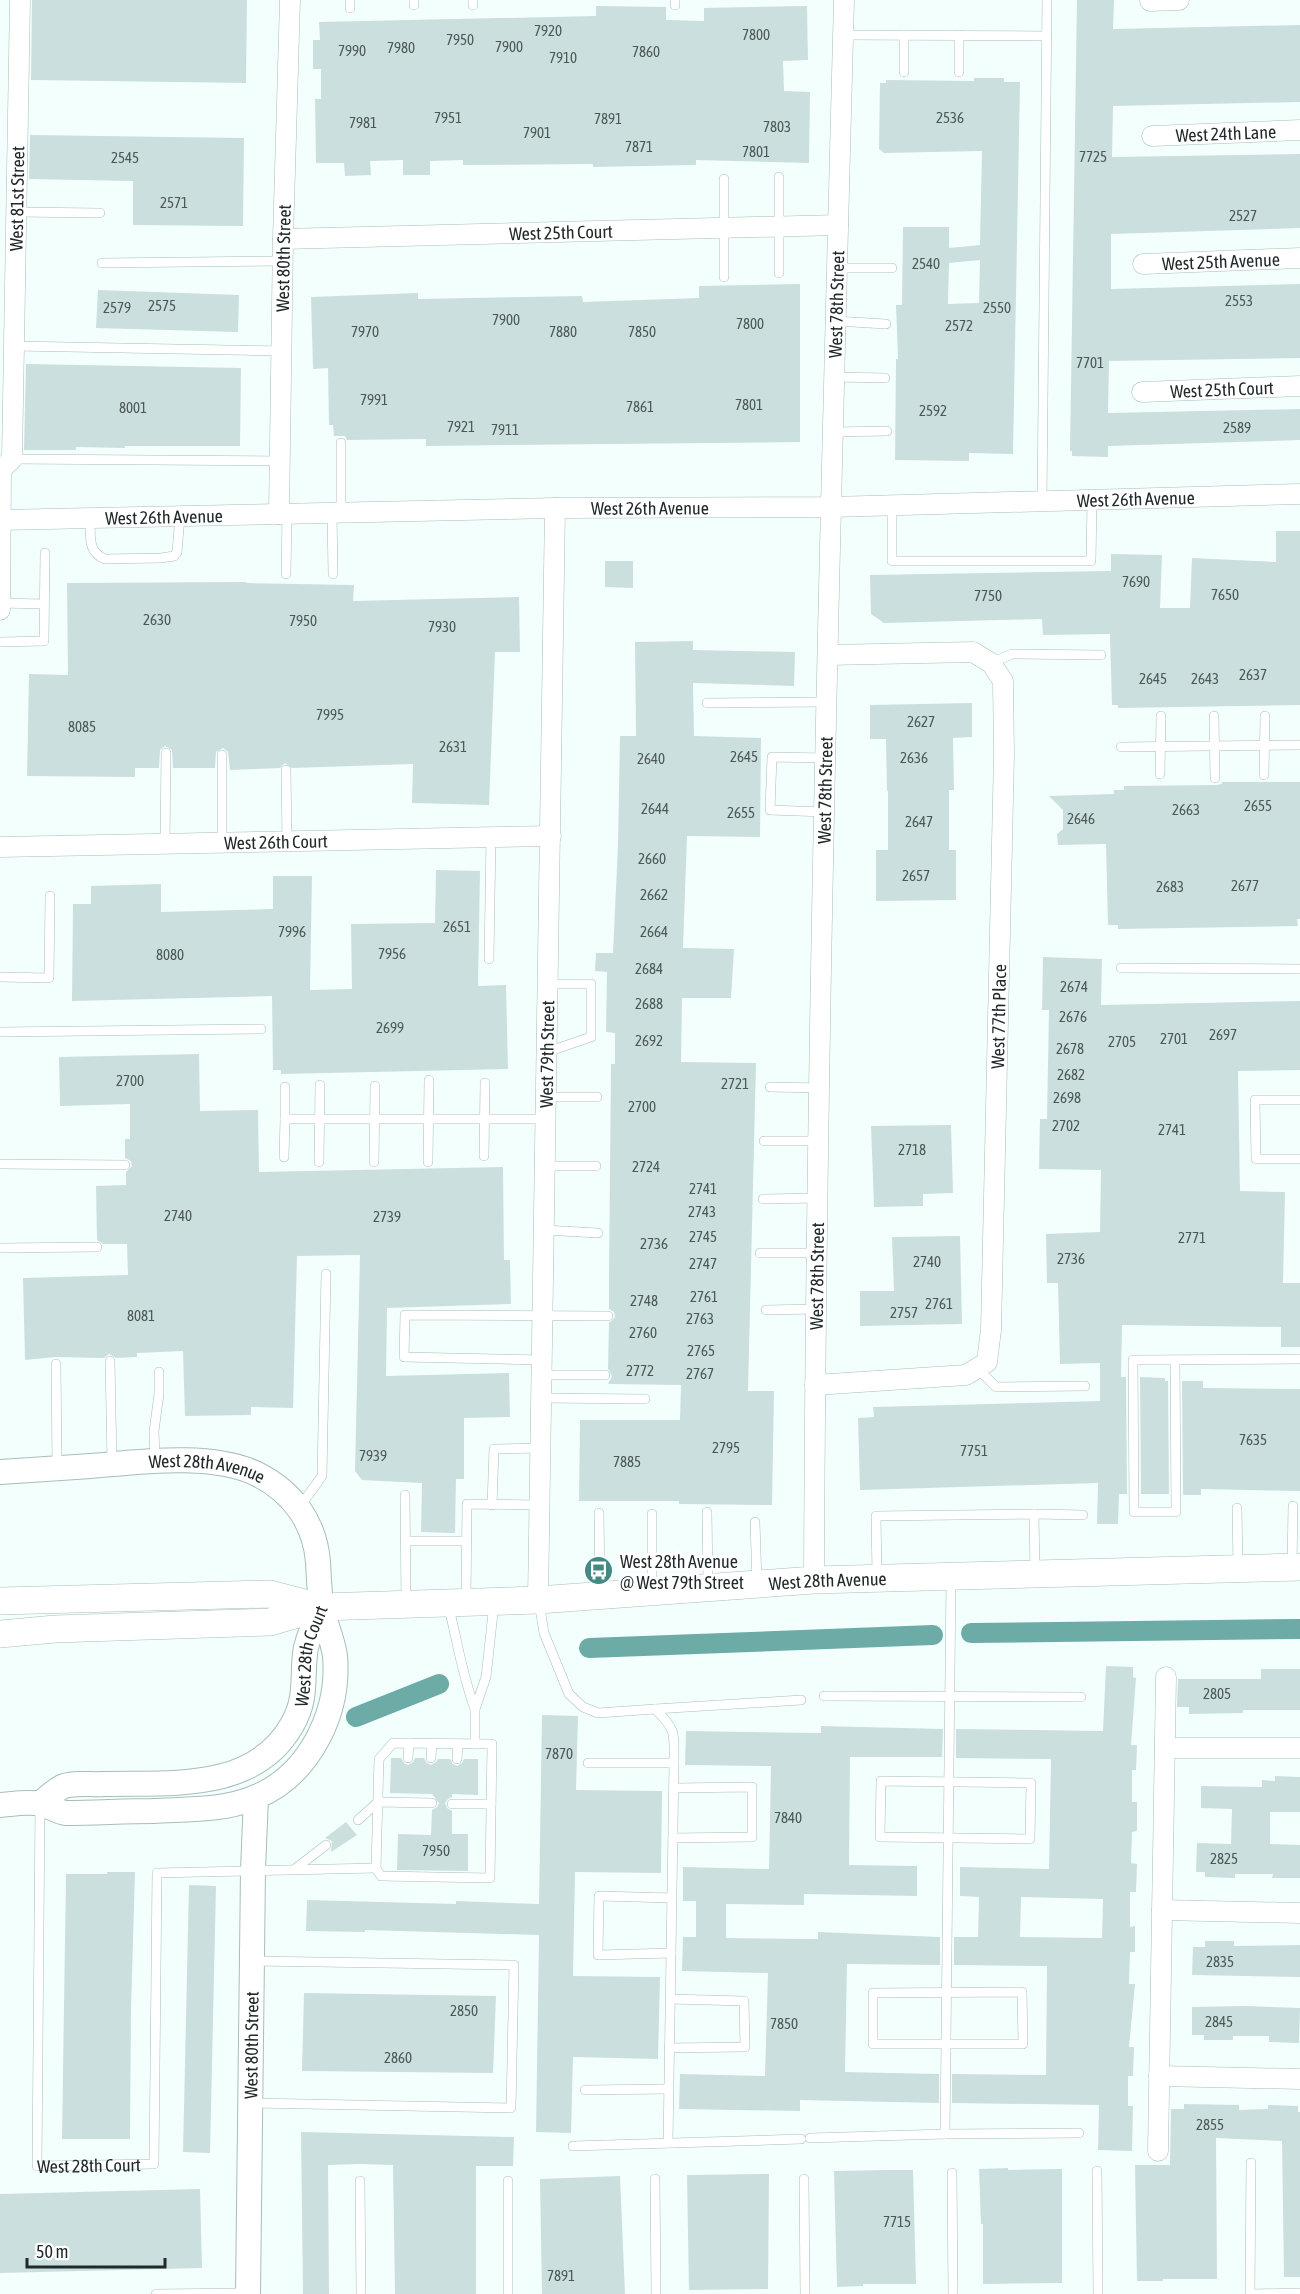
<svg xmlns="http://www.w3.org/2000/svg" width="1300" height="2294" viewBox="0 0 1300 2294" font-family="'Asap Condensed',sans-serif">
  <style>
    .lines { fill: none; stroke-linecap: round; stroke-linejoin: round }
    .canal { stroke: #6daca6; stroke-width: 20 }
    .building { fill: #cbe0de; fill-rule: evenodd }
    .service-casing { stroke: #a8bdbb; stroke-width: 10 }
    .minor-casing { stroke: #a8bdbb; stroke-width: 21 }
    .tertiary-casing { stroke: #a8bdbb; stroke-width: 26 }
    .secondary-casing { stroke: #a8bdbb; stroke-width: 28 }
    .service { stroke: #fff; stroke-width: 9 }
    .minor { stroke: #fff; stroke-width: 20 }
    .tertiary { stroke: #fff; stroke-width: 24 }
    .secondary { stroke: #fff; stroke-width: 27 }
    .labels { text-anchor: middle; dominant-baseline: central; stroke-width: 6; stroke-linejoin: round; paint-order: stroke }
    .number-label { font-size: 15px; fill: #4c5856 }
    .street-label { font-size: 18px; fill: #212a29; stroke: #fff }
    .poi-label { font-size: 18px; fill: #212a29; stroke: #fff; text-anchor: start }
  </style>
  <rect width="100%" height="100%" fill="#f2fffd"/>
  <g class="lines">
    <path class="canal" d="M971,1633L1300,1629
      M589,1648L933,1635
      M356,1717L439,1684"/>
  </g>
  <path class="building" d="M32,0H247L246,83L31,80Z
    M1077,0H1114L1113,29L1300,25V102L1113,106L1112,157L1300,154V228L1111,234V289L1300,284V358L1109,361L1108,413L1300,409V440L1108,446V457L1072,456V451H1070Z
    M596,6L666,7V20L704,21V8L807,6L808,60L783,61L784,91L810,92L809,163L696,160V165L593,167V164L463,165V160L430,161V175H403V160L370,161L371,175L345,176L344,163H316L315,99H321V69H313V40H320L319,22L596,16Z
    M974,78H1004V82H1020L1013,454L969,453V461L895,460L896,359H898L896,305H902L903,227H949V248L980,245L982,151L884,153L879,149L880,83H886V80L974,81ZM980,260L979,303L948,304L949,263Z
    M30,135L244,138L243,226L133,225V181L29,179Z
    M800,284V442L426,446V439L347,440L345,436H334L333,425H329L328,368L313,369L311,297L418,293V299L582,296L583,302L699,298V286Z
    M98,290L239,295L238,332L96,328Z
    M26,364L241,368L240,446H125V448L76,447V450H24Z
    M1276,531H1300V705L1118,708V705H1112L1110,634L1043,635L1042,619L884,623L871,614L870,575L1111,571V554L1162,555L1160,608H1190L1192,558L1276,562Z
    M605,561H633V588L605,587Z
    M246,582V583L354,585L353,601L519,597L520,652H495L489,805L412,803L413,764L292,768L285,763L280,768L230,770L228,752L223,748L216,752L215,768H173L172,750L165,746L160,750L159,768H135V777L27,776L29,674L68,675L67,583Z
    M693,641V650L795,652L794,686L693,683L694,736L761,738L760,837L687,836L683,948L734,949L731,998H682L681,1062L756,1063L748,1391H774L772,1505L679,1504V1501H579L580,1420H680L681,1385L608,1384L612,1376L608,1369L609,1323L615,1317L614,1312L609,1309V1271L611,1064H615V1033L606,1032L607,972L595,971L596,953H613L618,845L620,736H636L635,642Z
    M972,703V737L953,738L954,790H949V850H956V900L876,901V850H888V791H887L886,739H870V705Z
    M1222,782H1300V919H1297L1298,926L1118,929V925H1108L1106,844L1058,845L1057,834L1063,829V810L1049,796L1114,794V790H1124V786L1216,785L1222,784Z
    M436,870L480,871L478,986L506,985L508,1069L281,1074V1070H273L272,996L72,1001L73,904H91V886L161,884V912L273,909V876H312L310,990L352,989L351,924L435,923Z
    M1043,957L1102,959L1101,1005L1300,1001V1070L1238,1071L1240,1191L1285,1192L1283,1283H1300V1347H1281V1327L1122,1325L1121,1377H1126L1127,1494H1119L1118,1524H1097L1098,1483L860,1490L858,1418L874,1417L873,1407L1100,1401V1363L1060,1364L1058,1283H1047L1046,1234L1100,1232L1101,1170L1039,1169L1040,1119H1047L1049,1010H1042Z
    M199,1054L200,1111L258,1110L259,1172L503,1167L504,1260H510L511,1304L387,1308L386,1376L509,1373L510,1417L464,1418V1479H456L455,1533L421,1532L422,1483L362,1480L355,1471L360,1255L297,1256L293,1408L251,1407V1415L185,1416L183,1351L137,1353V1357L116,1358L109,1354L104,1358L55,1357L25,1360L23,1278L128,1275L127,1244H103L97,1240L96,1186L126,1185V1172L132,1166L131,1161L125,1158V1139H130V1104L60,1106L59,1057Z
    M951,1125L953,1193L923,1194V1206L874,1207L871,1126Z
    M960,1236L962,1324L860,1326V1291H894L892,1237Z
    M1140,1377L1165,1378V1381H1168L1169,1494H1141Z
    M1182,1381H1203V1388L1300,1389V1491L1201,1489V1495H1183Z
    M1106,1666L1133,1667V1677L1136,1678L1131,1745H1137L1136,1770H1132V1802H1137V1831L1132,1832L1131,1863L1137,1864L1136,1892H1130V1927L1135,1926V1952H1130L1129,1984H1135L1129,2047H1134L1133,2076H1128V2106H1133L1132,2151L1098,2150L1099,2105L952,2103V2074L1046,2075L1047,1966L954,1965V1937H978L979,1897L960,1896V1867L1049,1869L1051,1759L956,1758V1729L1103,1731ZM1021,1897L1103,1899L1102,1938L1020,1937Z
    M1261,1669H1300V1710H1243V1713L1189,1714V1707H1177L1178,1679H1261Z
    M542,1715L578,1716L576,1790L662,1791L661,1873L575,1872L573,1976L660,1977L658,2059L573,2057L571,2133L536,2132L539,1935L365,1930V1932L306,1931L307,1900L456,1904V1901L539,1904Z
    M821,1726L943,1729L942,1757H850L849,1865L917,1866V1896L804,1894V1905L726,1904V1938L818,1939V1932L940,1937V1965L847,1964L845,2072L939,2074V2103L800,2100V2111L679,2109L680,2074L765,2076L768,1973L682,1971L683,1937H696V1901H683V1867L769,1869L771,1766L685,1765L686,1731L821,1733Z
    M391,1758H401L404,1763L408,1765L413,1762L415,1758H424L427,1763L431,1765L436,1762L438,1759H450L453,1764L457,1766L462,1763L464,1759H478V1795L452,1794V1797L448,1799L445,1803L447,1808L452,1811V1834H468V1871L397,1870L398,1834L431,1835L432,1810L437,1807L439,1803L432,1794L390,1793Z
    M1275,1776L1300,1777V1812H1270V1844L1300,1845V1878H1272L1273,1874H1235V1878L1205,1877V1872H1196L1197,1843L1231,1844L1232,1809L1201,1808V1786L1262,1787V1780L1275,1781Z
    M346,1822L357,1835L331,1852L332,1841L325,1838Z
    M107,1872H135L131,2009L130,2139H62L66,1874H107Z
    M189,1885L216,1886L210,2153L183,2152Z
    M1205,1941H1234V1946L1300,1945V1977L1192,1975L1193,1947H1205Z
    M304,1993L496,1996L493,2073L302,2071Z
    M1246,2006L1300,2008L1299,2043L1269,2042V2036H1233V2040H1204V2035H1192V2007Z
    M1184,2104L1239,2105V2110L1268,2109V2105L1298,2106V2112H1300V2277H1284L1282,2141L1216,2138L1217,2279H1163V2281H1137L1135,2165H1170L1171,2109H1184Z
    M301,2132L514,2137L513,2166H476V2294H395L393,2165L360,2164L328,2165L329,2294H303Z
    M1008,2168V2170L1062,2169V2283L983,2284V2224H981L979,2169Z
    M887,2170H913L916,2284H863V2286L837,2287L834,2171Z
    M769,2174L768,2289L689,2290L687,2175Z
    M620,2176L625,2294H542L540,2179Z
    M200,2189L202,2268L0,2273V2194Z"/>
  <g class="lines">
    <defs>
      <g id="service">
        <path d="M473,0V5"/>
        <path d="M675,0V5"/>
        <path d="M414,5V0"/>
        <path d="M350,8V0"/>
        <path d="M843,35L1047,36"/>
        <path d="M904,35V72"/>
        <path d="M959,35V72"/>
        <path d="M779,177V273"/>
        <path d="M724,179V277"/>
        <path d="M16,212L100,213"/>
        <path d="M102,263L283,261"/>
        <path d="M837,268H892"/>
        <path d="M835,321L886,324"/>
        <path d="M14,346L282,351"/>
        <path d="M835,377L885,378"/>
        <path d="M833,432L887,431"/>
        <path d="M341,443V513"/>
        <path d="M12,459L281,461"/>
        <path d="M1042,501L1047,0"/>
        <path d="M892,506V561H1091L1092,500"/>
        <path d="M332,513L333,574"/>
        <path d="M90,519C91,536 87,552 105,559L161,558L174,556L177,552L180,517"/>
        <path d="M286,574L287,514"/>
        <path d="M0,603L44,604"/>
        <path d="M0,642L44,641L45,553"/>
        <path d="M991,663L1012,654L1101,655"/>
        <path d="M707,703L827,702"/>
        <path d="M1214,716L1215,778"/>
        <path d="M1121,747L1300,745"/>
        <path d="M222,755V843"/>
        <path d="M286,770L287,841"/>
        <path d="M1160,774L1161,716"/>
        <path d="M1264,775L1265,716"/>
        <path d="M825,812L770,810L772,757L826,758"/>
        <path d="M165,844L166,753"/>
        <path d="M489,959L491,837"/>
        <path d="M1121,968L1300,969"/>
        <path d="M0,977L49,978L50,896"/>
        <path d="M0,1032L261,1029"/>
        <path d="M547,1052L591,1037V984H548"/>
        <path d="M770,1087L820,1088"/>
        <path d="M546,1097H597"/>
        <path d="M1300,1100H1255L1256,1159H1300"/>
        <path d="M285,1119V1087"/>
        <path d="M764,1141H819"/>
        <path d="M484,1156L485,1083"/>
        <path d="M284,1157L285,1119H545"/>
        <path d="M319,1162L320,1085"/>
        <path d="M374,1162L375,1086"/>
        <path d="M428,1162L429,1080"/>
        <path d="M0,1164L125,1165"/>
        <path d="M545,1166H596"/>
        <path d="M763,1199L818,1198"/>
        <path d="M544,1230L598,1233"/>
        <path d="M0,1248L97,1247"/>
        <path d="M760,1253H817"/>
        <path d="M766,1310L816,1309"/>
        <path d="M542,1360L404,1357L405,1315L608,1316"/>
        <path d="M1175,1360L1176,1512H1134L1133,1360L1300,1359"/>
        <path d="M110,1361L112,1464"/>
        <path d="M56,1364L57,1466"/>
        <path d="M977,1368L996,1387L1085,1386"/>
        <path d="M542,1375H605"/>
        <path d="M541,1398L645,1399"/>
        <path d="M155,1459L154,1431L159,1394V1372"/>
        <path d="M405,1495L406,1603"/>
        <path d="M492,1505L494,1449L540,1448"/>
        <path d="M299,1508L322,1476L326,1274"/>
        <path d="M1237,1508L1238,1566"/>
        <path d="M707,1512L708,1586"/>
        <path d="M599,1513L600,1594"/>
        <path d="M1034,1514L1083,1515"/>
        <path d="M755,1522L757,1583"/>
        <path d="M405,1541H467"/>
        <path d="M1292,1565L1293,1506"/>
        <path d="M877,1575L876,1516L1034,1514L1035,1572"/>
        <path d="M652,1591V1514"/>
        <path d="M466,1600L467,1504L539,1505"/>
        <path d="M539,1602L544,1633L569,1694L583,1707L598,1713L655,1709C677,1730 674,1734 674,1763L668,2143"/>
        <path d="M448,1604C457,1639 462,1675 475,1709"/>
        <path d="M824,1696L1081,1697"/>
        <path d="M655,1709L801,1700"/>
        <path d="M393,1743L492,1744L490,1878L381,1876L376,1868L379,1759Z"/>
        <path d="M475,1744V1709L486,1677L494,1604"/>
        <path d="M408,1758L409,1743"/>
        <path d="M431,1758L432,1744"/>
        <path d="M457,1759L458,1744"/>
        <path d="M588,1763H674"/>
        <path d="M881,1781L1031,1783L1030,1839L880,1837Z"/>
        <path d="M452,1804H491"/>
        <path id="s1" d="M40,1806L37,2166L154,2164L157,1873L376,1868"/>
        <path d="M358,1820L378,1802L432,1803"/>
        <path d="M673,1838L752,1837V1787L674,1788"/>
        <path d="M295,1869L326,1845"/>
        <path d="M671,1953L598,1955L599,1896L672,1898"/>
        <path d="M1022,1992L1023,2044H873V1993Z"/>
        <path d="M669,2048L745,2047L744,2001L670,1999"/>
        <path d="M585,2090L669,2089"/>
        <path d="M252,2103L511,2108L514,1965L252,1961"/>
        <path d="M945,2134L951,1579"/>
        <path d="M810,2138L945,2134L1079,2133"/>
        <path d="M573,2146L801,2139"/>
        <path d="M1097,2171L1098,2294"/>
        <path d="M952,2173L953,2294"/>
        <path d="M655,2179L656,2294"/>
        <path d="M804,2179L805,2294"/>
        <path d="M360,2181L361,2294"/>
        <path d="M508,2181V2294"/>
        <path d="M156,2294L246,2293"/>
        <path d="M1250,2294L1251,2163"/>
        <path d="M1253,2294L1300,2293"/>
      </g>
      <g id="minor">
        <path d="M1150,1L1179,0"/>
        <path id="s2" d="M1152,136L1300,130"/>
        <path id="s3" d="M283,239L838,225"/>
        <path id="s4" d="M1143,264L1300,258"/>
        <path id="s5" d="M1142,392L1300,386"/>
        <path id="s6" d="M279,514L283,239L290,0"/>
        <path id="s7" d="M0,520L555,508L832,507L1300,494"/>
        <path id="s8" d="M0,610L1,470L12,459L20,0"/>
        <path id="s9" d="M0,847L551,836"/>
        <path id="s10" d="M815,1385L966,1375L987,1362L991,1330L1004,754L1003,681L991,663L973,652L828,655"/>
        <path id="s11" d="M814,1580C816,1054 830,527 844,0"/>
        <path id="s12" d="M538,1600L555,508"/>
        <path d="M1165,1748H1300"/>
        <path d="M1162,1910L1300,1913"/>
        <path d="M1159,2076L1300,2079"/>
        <path d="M1158,2151L1166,1677"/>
      </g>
      <g id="tertiary">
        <path id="s13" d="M0,1472C30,1470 60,1468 91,1466C140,1462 211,1452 257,1474C293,1492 315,1523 318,1562C319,1577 319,1593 322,1608C325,1624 333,1640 335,1656C340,1713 309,1775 256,1797C223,1811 188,1809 153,1811C124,1811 95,1813 66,1813C57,1812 50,1806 41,1804C28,1801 13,1804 0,1805"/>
        <path id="s14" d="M40,1804C47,1798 54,1791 62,1787C72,1782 91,1785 103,1784C169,1782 253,1793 292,1725C307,1699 302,1681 305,1654C306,1639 316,1622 321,1607"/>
        <path id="s15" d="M248,2294L253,1870L256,1797"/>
      </g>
      <g id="secondary">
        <path d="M0,1601L270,1594L320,1607"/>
        <path id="s16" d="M0,1634L55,1629L270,1622L321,1607L538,1600L814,1580L1300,1567"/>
      </g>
    </defs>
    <use href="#service" class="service-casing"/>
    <use href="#minor" class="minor-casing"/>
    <use href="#tertiary" class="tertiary-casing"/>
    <use href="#secondary" class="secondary-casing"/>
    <use href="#service" class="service"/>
    <use href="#minor" class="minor"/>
    <use href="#tertiary" class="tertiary"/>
    <use href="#secondary" class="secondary"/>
  </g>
  <defs>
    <symbol id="bus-disc" viewBox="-11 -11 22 22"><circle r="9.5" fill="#438a85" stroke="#fff"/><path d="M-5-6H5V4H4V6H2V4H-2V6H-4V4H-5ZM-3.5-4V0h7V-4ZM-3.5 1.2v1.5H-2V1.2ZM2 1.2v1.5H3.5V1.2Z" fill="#fff"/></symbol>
  </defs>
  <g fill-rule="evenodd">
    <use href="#bus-disc" x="582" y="1554" width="33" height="33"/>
  </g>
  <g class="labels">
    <g class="number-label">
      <text x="548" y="30">7920</text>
      <text x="756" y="34">7800</text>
      <text x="460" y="39">7950</text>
      <text x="509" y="46">7900</text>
      <text x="401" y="47">7980</text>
      <text x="352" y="50">7990</text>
      <text x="646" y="51">7860</text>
      <text x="563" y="57">7910</text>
      <text x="448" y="117">7951</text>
      <text x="950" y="117">2536</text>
      <text x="608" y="118">7891</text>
      <text x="363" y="122">7981</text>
      <text x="777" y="126">7803</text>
      <text x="537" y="132">7901</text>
      <text x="639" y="146">7871</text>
      <text x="756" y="151">7801</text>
      <text x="1093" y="156">7725</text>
      <text x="125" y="157">2545</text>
      <text x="174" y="202">2571</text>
      <text x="1243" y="215">2527</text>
      <text x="926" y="263">2540</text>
      <text x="1239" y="300">2553</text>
      <text x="162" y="305">2575</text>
      <text x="117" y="307">2579</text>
      <text x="997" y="307">2550</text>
      <text x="506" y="319">7900</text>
      <text x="750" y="323">7800</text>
      <text x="959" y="325">2572</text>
      <text x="365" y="331">7970</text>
      <text x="563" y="331">7880</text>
      <text x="642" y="331">7850</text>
      <text x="1090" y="362">7701</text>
      <text x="374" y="399">7991</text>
      <text x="749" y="404">7801</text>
      <text x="640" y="406">7861</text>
      <text x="133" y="407">8001</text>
      <text x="933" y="410">2592</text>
      <text x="461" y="426">7921</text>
      <text x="1237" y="427">2589</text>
      <text x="505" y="429">7911</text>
      <text x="1136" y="581">7690</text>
      <text x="1225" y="594">7650</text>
      <text x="988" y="595">7750</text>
      <text x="157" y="619">2630</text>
      <text x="303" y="620">7950</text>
      <text x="442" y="626">7930</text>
      <text x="1253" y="674">2637</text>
      <text x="1153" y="678">2645</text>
      <text x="1205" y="678">2643</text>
      <text x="330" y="714">7995</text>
      <text x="921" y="721">2627</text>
      <text x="82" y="726">8085</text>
      <text x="453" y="746">2631</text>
      <text x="744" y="756">2645</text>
      <text x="914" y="757">2636</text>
      <text x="651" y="758">2640</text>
      <text x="1258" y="805">2655</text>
      <text x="655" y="808">2644</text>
      <text x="1186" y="809">2663</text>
      <text x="741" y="812">2655</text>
      <text x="1081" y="818">2646</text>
      <text x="919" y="821">2647</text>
      <text x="652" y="858">2660</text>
      <text x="916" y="875">2657</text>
      <text x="1245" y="885">2677</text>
      <text x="1170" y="886">2683</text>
      <text x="654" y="894">2662</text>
      <text x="457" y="926">2651</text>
      <text x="292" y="931">7996</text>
      <text x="654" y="931">2664</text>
      <text x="392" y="953">7956</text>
      <text x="170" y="954">8080</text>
      <text x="649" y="968">2684</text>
      <text x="1074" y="986">2674</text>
      <text x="649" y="1003">2688</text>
      <text x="1073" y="1016">2676</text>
      <text x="390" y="1027">2699</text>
      <text x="1223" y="1034">2697</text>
      <text x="1174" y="1038">2701</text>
      <text x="649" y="1040">2692</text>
      <text x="1122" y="1041">2705</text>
      <text x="1070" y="1048">2678</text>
      <text x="1071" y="1074">2682</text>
      <text x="130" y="1080">2700</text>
      <text x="735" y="1083">2721</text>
      <text x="1067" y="1097">2698</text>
      <text x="642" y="1106">2700</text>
      <text x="1066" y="1125">2702</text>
      <text x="1172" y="1129">2741</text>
      <text x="912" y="1149">2718</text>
      <text x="646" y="1166">2724</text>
      <text x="703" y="1188">2741</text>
      <text x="702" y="1211">2743</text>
      <text x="178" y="1215">2740</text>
      <text x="387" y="1216">2739</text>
      <text x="703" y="1236">2745</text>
      <text x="1192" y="1237">2771</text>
      <text x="654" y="1243">2736</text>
      <text x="1071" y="1258">2736</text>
      <text x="927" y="1261">2740</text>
      <text x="703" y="1263">2747</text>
      <text x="704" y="1296">2761</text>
      <text x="644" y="1300">2748</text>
      <text x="939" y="1303">2761</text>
      <text x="904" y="1312">2757</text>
      <text x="141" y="1315">8081</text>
      <text x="700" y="1318">2763</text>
      <text x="643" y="1332">2760</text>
      <text x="701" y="1350">2765</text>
      <text x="640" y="1370">2772</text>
      <text x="700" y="1373">2767</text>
      <text x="1253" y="1439">7635</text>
      <text x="726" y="1447">2795</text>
      <text x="974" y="1450">7751</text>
      <text x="373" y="1455">7939</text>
      <text x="627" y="1461">7885</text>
      <text x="1217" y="1693">2805</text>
      <text x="559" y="1753">7870</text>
      <text x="788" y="1817">7840</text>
      <text x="436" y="1850">7950</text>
      <text x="1224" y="1858">2825</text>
      <text x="1220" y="1961">2835</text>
      <text x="464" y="2010">2850</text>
      <text x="1219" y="2021">2845</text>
      <text x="784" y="2023">7850</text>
      <text x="398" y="2057">2860</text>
      <text x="1210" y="2124">2855</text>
      <text x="897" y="2221">7715</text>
      <text x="561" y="2275">7891</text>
    </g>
    <g class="street-label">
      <text stroke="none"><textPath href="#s2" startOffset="74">West 24th Lane</textPath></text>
      <text stroke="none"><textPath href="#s8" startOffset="416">West 81st Street</textPath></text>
      <text stroke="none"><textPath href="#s3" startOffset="278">West 25th Court</textPath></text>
      <text stroke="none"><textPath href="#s6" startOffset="256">West 80th Street</textPath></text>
      <text stroke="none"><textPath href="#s4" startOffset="78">West 25th Avenue</textPath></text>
      <text stroke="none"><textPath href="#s11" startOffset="1276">West 78th Street</textPath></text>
      <text stroke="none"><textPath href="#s5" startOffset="80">West 25th Court</textPath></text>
      <text stroke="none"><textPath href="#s7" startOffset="1136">West 26th Avenue</textPath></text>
      <text stroke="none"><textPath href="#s7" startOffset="650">West 26th Avenue</textPath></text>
      <text stroke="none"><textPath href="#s7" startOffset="164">West 26th Avenue</textPath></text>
      <text stroke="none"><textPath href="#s11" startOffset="790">West 78th Street</textPath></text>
      <text stroke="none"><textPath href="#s9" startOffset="276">West 26th Court</textPath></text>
      <text stroke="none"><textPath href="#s10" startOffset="522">West 77th Place</textPath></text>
      <text stroke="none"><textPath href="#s12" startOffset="546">West 79th Street</textPath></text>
      <text stroke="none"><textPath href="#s11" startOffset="304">West 78th Street</textPath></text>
      <text stroke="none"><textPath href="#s13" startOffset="208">West 28th Avenue</textPath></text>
      <text stroke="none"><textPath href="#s16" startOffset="831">West 28th Avenue</textPath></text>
      <text stroke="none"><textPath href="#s14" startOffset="350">West 28th Court</textPath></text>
      <text stroke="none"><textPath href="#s15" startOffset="249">West 80th Street</textPath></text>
      <text stroke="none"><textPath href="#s1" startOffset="412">West 28th Court</textPath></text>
    </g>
    <g class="poi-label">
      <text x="620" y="1561">West 28th Avenue<tspan x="620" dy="21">@ West 79th Street</tspan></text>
    </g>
  </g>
  <path d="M27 2258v9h138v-9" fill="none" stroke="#212a29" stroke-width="3"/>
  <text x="36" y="2258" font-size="18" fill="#212a29" stroke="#ffffff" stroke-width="4.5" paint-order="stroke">50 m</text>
</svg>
